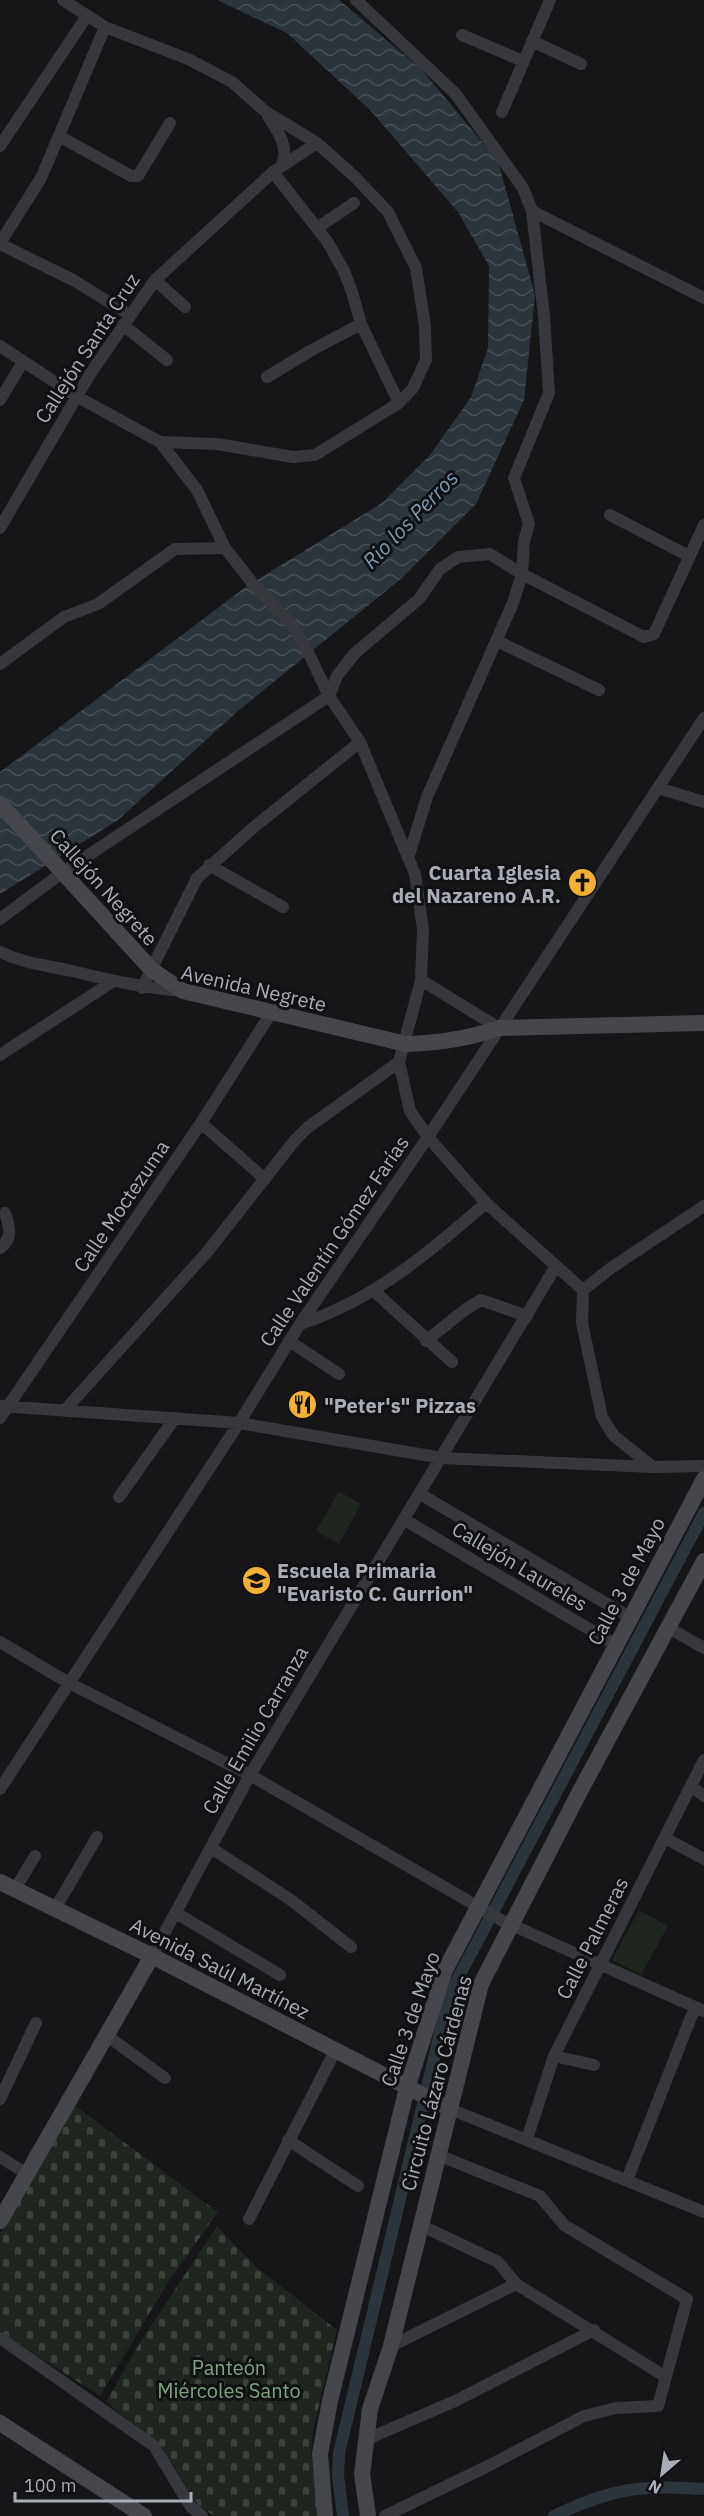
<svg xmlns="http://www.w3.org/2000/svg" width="704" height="2516" viewBox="0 0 704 2516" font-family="'IBM Plex Sans',sans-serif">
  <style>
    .cemetery { fill: url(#cemetery-stones) }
    .garden { fill: #1e261f }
    .water { fill: url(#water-waves) }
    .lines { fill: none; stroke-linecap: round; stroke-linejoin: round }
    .canal { stroke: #2c353c; stroke-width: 12 }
    .street { stroke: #37383d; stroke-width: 12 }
    .secondary { stroke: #45474d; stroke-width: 16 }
    .labels { text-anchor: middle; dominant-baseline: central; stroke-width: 6; stroke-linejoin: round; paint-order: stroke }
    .street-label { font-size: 20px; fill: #a8adb8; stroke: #111113 }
    .poi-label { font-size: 20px; font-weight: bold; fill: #a8adb8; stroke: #111113; text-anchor: start }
    .park-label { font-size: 20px; fill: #7fa381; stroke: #111113 }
    .water-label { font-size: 21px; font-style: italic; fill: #7f9bb3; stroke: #111113 }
  </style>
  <defs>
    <pattern id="cemetery-stones" width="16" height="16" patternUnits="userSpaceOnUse" patternTransform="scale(1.5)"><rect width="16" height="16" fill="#1e261f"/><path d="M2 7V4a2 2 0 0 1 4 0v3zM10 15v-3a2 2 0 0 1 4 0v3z" fill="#3c433d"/></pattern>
    <pattern id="water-waves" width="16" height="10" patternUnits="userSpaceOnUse" patternTransform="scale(1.5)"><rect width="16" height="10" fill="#2c353c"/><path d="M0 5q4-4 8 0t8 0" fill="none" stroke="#485056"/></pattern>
  </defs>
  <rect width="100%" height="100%" fill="#161618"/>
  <path class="cemetery" d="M74,2105L218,2212L170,2279L100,2396L0,2331V2234Z
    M217,2226L255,2266L337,2330L313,2430L311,2451L321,2516H214L198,2505L162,2447L106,2402L141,2341Z"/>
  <path class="garden" d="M339,1491L361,1504L339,1544L316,1531Z
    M639,1910L668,1926L641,1975L612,1960Z"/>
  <path class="water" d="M217,0H339L421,69L498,161L535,295L524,400L476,504L402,578L238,711L118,820L0,894V772L247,586L382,503L430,455L471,397L488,348L489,266L458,212L370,110L287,33Z"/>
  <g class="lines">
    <path class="canal" d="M343,2516L338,2476L339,2453L446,2008L457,1980L704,1513
      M554,2516C610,2489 642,2484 704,2489"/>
    <path class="street" d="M63,0L105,27L188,59L232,82L266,112L317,143L355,177L388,212L416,268L425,326L426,360L413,388L399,403
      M462,35L523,61
      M532,41L581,64
      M502,112L550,0
      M268,116C278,131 289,146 282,165
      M59,136L131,176H138L170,123
      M0,146L87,16
      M532,211L704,298
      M317,228L354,203
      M0,243L41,178L105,27
      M0,244L73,280L130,315
      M155,280L185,307
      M123,325L167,360
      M0,346L76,396L160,442L197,490L225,548L254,585L292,625L308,652L329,696L360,742L415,874L423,929L421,980L399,1062L410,1111L428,1137L486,1203L583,1290
      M267,377L310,351L361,324
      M0,400L23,362
      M160,442L217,444L293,457L315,455L399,403L361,324L352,292L344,271L327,241L273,172
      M610,515L689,556
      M0,528L90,374L155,280L273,172L317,143
      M497,641L599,690
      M0,664L64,617L98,604L175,549L225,548
      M658,788L704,802
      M409,855L427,797L513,603L522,574L644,637L654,634L704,525
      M209,865L283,907
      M0,919L63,872L329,696L337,676L354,654L419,599L440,569L458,557L490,554L522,574L524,541L529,524L514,478L549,393L544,316L532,211L523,188L455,93L356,0
      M0,952C26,964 45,965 72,971C109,980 144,988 183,991
      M421,980L499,1028
      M142,988L197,878L254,827L360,742
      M0,1055L112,982
      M201,1123L265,1179
      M0,1248C13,1239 10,1227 5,1213
      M374,1291L452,1362
      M300,1324C372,1301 430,1252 486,1203
      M289,1341L339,1374
      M426,1341L466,1309L481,1300L527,1316
      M0,1406L239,1423L442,1458L653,1467L704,1466
      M65,1410L208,1251L295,1140L307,1128L399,1062
      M0,1418L201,1123L271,1013
      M653,1467L614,1436L602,1417L582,1323L583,1290L611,1268L704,1206
      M420,1494L631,1618
      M119,1497L175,1418
      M405,1520L616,1645
      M667,1627L704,1648
      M0,1642L69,1683L250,1775L503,1921L704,2011
      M691,1786L704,1796
      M0,1789L239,1423L300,1324L428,1137L704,718
      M665,1838L704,1859
      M211,1848L291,1900L351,1947
      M15,1889L35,1856
      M56,1907L97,1837
      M176,1913L280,1975
      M152,1956L250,1775L556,1266
      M106,2035L165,2078
      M554,2056L594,2065
      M0,2099L36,2023
      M450,2109L704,2212
      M527,2139L554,2056L704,1760
      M288,2140L358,2186
      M0,2157L27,2174
      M627,2180L695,2007
      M249,2219L335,2051
      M420,2225L498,2262L516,2284L666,2377
      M0,2338L154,2446L191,2507L202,2516
      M391,2346L516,2284
      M365,2440L455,2401L594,2330
      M385,2516L486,2467L584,2416L616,2408L658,2406L687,2299L564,2225L540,2196L438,2155"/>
    <path class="secondary" d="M0,804L152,970L183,991L406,1044C439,1043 468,1039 499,1028L704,1023
      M0,1882L152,1956L450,2109
      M0,2221L152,1956
      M0,2423L144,2516
      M325,2516L320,2454L330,2401L407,2088L445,1970L704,1479
      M368,2516L362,2474L370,2409L391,2346L481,1984L579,1793L704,1561"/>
  </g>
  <defs>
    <symbol id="church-disc" viewBox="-11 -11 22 22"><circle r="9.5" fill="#f2b134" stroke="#111113"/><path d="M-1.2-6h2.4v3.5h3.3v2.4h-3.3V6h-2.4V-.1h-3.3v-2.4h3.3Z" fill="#111"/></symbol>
    <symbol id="restaurant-disc" viewBox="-11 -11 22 22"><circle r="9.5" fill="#f2b134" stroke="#111113"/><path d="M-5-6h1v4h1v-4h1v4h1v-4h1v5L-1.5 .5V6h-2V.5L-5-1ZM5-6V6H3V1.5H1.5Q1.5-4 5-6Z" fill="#111"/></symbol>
    <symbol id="university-disc" viewBox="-11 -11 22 22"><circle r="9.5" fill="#f2b134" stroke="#111113"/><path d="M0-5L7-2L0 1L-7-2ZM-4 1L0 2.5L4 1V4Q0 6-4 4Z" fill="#111"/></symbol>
  </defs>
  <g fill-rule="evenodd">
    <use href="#church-disc" x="566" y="866" width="33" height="33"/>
    <use href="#restaurant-disc" x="286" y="1388" width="33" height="33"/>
    <use href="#university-disc" x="240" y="1564" width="33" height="33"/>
  </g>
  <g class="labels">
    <g class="street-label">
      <text transform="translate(87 348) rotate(-57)">Callejón Santa Cruz</text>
      <text transform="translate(104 887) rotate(48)">Callejón Negrete</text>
      <text transform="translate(254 988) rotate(13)">Avenida Negrete</text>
      <text transform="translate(121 1206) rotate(-56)">Calle Moctezuma</text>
      <text transform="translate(334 1241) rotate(-56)">Calle Valentín Gómez Farías</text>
      <text transform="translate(520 1566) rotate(31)">Callejón Laureles</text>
      <text transform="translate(626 1581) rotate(-62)">Calle 3 de Mayo</text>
      <text transform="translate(255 1730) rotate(-60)">Calle Emilio Carranza</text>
      <text transform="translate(592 1938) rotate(-63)">Calle Palmeras</text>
      <text transform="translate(220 1968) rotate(27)">Avenida Saúl Martínez</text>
      <text transform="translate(410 2019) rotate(-71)">Calle 3 de Mayo</text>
      <text transform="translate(436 2083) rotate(-75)">Circuito Lázaro Cárdenas</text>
    </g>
    <g class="poi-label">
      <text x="561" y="872" text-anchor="end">Cuarta Iglesia<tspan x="561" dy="23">del Nazareno A.R.</tspan></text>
      <text x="324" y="1405">"Peter's" Pizzas</text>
      <text x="277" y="1570">Escuela Primaria<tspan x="277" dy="23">"Evaristo C. Gurrion"</tspan></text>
    </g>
    <g class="park-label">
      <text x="229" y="2367">Panteón<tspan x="229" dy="23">Miércoles Santo</tspan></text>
    </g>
    <g class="water-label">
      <text transform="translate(410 519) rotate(-46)">Rio los Perros</text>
    </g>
  </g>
  <g transform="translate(662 2474) rotate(209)" stroke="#111113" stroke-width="4.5" paint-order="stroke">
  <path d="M0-4.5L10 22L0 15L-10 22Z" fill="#a8adb8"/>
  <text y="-9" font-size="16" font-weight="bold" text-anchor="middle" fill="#a8adb8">N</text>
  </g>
  <path d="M15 2492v9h176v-9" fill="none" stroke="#a8adb8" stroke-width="3"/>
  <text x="24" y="2492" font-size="18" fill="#a8adb8" stroke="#111113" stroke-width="4.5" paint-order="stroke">100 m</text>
</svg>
